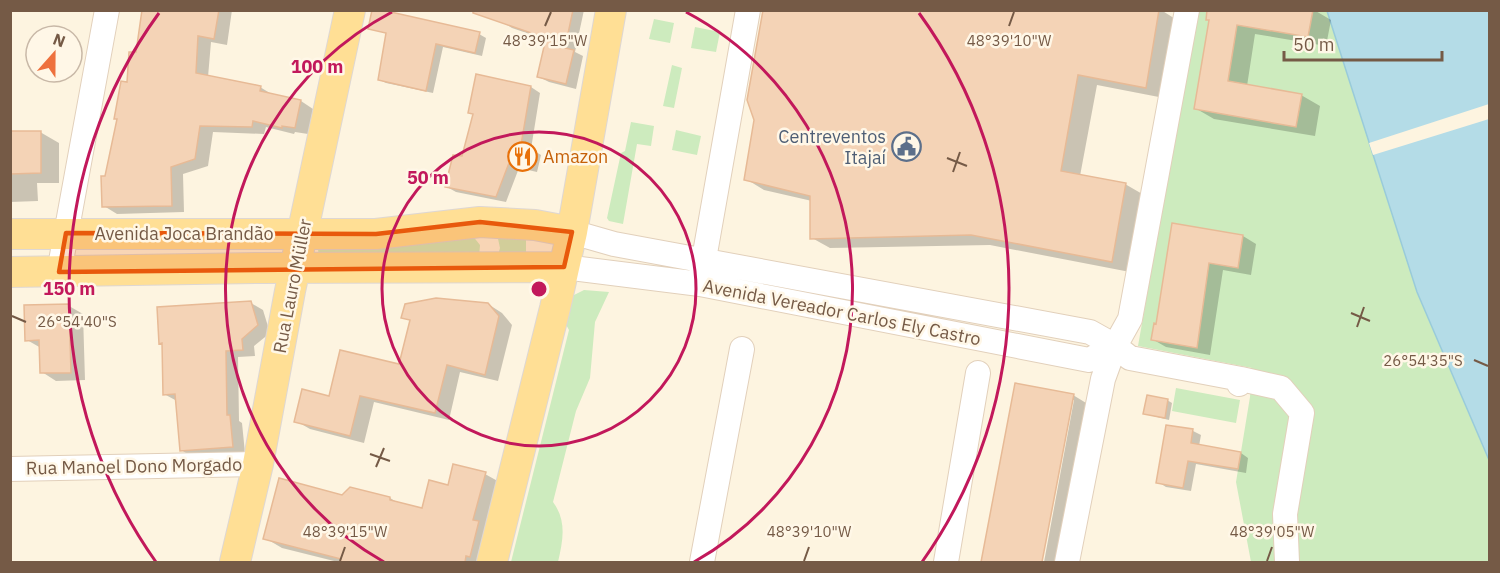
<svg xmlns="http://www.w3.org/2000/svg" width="1500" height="573" viewBox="0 0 1500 573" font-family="'IBM Plex Sans',sans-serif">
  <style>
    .green { fill: #cdebbe }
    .water { fill: #b4dce7; stroke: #99cbda; stroke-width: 1.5 }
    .pier { fill: #fdf4e0 }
    .shadow { fill: #0003 }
    .building { fill: #f4d3b6; stroke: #e7ba96; stroke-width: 1.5 }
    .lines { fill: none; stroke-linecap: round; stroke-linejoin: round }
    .minor-casing { stroke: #e2d0bb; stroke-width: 26 }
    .major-casing { stroke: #ded7d3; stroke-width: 32 }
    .minor { stroke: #fff; stroke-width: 24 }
    .major { stroke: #ffdf95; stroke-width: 30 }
    .marked { fill: #e8590c; fill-opacity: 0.2; stroke: #e8590c; stroke-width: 4.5; stroke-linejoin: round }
    .ticks { fill: none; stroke: #755a46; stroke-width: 2 }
    .ring { fill: none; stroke: #c2185b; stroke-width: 3 }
    .labels { text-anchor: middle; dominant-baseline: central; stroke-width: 5; stroke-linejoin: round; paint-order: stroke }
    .service-label { font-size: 18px; fill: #4e5e75; stroke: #fff7e7; text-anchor: end }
    .food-label { font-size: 18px; fill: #c56008; stroke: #fff7e7; text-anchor: start }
    .street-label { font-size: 18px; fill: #755a46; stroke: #fff7e7 }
    .ticks-label { font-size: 15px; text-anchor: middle; fill: #755a46; stroke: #fff7e7; stroke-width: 5; stroke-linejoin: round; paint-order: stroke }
    .centre { fill: #c2185b; stroke: #fff7e7; stroke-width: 3 }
    .ring-label { font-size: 18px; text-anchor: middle; font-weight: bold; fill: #c2185b; stroke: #fff7e7; stroke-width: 5; stroke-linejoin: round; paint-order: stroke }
  </style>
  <rect width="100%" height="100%" fill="#fdf4e0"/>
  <path class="green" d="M1197,11H1327L1417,292L1489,460V562H1251L1236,482L1250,397L1252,368L1138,346Z
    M654,19L674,23L670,43L649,39Z
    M695,27L720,32L716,52L691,48Z
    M672,65L682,68L674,108L663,106Z
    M631,122L654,126L651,146L637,144L623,224L609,221L607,218L621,153L625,151Z
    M676,130L701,136L697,155L672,150Z
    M497,234L526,238V257L498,255L500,248Z
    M472,235L480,245L479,256L319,253L318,251L319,248Z
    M584,290L609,292L595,322L590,378L576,411L553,502C567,521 563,540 558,562H511L569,330L564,321L574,295Z
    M1176,388L1240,400L1236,423L1172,411Z"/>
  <path class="water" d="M1327,11H1489V460L1417,292Z"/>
  <path class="pier" d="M1489,104V119L1373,155L1369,143Z"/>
  <path class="shadow" d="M144,10H232L227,45L211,42L208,77L260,87L273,95L301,101L313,109L308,134L295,132L294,134L266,127L264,134L213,132L208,166L183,174L184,212L117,214L104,206L129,84L138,54Z
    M505,10H584L575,52L583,56L576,89L549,82L539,77L547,40L512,28L502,22Z
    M764,10H1161L1177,20L1164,98L1097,85L1080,176L1125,184L1144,195L1130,272L990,245L830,248L812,238V201L764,190L746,179L755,120Z
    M1212,10H1314L1331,20L1326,46L1255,34L1247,86L1301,95L1320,106L1315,136L1214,119L1195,108Z
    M370,28L479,34L486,38L482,56L443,47L433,93L386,83L380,80L388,34Z
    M531,87L540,93L531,149L541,155L537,172L519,168L506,202L456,192L447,187L463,158L474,115L470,112Z
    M40,132L59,143V183H37L38,201L10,202V133Z
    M1173,225L1243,236L1256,244L1251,275L1223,270L1210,355L1166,347L1152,339L1157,326Z
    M251,303L263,310L270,333L254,346L255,356L238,357L239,421L242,423L245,453L193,457L181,450L177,401L164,394V345L161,343Z
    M488,304L502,313L512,325L498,381L460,372L449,420L374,402L364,443L310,429L296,421L330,398L400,366L411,321L403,317Z
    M69,306L83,314L85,380L56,381L42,372L41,348L27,340Z
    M1016,385L1073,395L1091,406L1063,562H1044L1074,400H1071L1041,562H983Z
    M1167,400L1172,403L1169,420L1145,414Z
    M1167,427L1193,431L1201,435L1199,446L1241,453L1248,458L1246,473L1196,464L1191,491L1166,487L1158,482Z
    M485,474L503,484L489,562H338L282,548L265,538L343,497L390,498L400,504L423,510L449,487Z"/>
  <path class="building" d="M142,10H219L214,39L198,36L196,73L261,86L260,91L301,100L295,128L282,126V128L253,121L252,127L200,126L195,159L171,167L172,206L102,207L101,176H105L117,119H114L121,81L127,82L129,52H136Z
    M372,10H382L480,32L475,53L436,44L426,91L378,80L386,33L368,29Z
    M473,10H573L565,48L574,50L566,84L537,77L546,38L473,13Z
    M763,10H1159L1146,88L1078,75L1061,171L1126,183L1112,262L971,235L810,239V196L744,180L754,120L747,100Z
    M1207,10H1313L1308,37L1237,25L1228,81L1302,94L1296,127L1194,109L1209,20H1206Z
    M476,74L531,86L521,145L532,148L527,168L509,163L496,197L445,187L453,155L462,156L473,114L468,113Z
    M10,131H41V173L10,174Z
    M1172,223L1243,235L1238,268L1209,263L1197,348L1151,340L1154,323L1156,324Z
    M436,298L488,303L499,316L485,375L447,365L435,413L360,396L350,436L294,422L302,389L329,396L340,350L399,364L410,320L401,318L405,304Z
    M251,301L258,325L242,339L243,350L226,351L227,415H230L233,447L180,451L175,394L163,395L162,343L159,344L157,307Z
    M69,304L71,373H40L39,340L25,341L24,305Z
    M1015,383L1074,394L1042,562H981Z
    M1147,395L1168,399L1165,418L1143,414Z
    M1166,425L1193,429L1191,443L1241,452L1238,469L1188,461L1183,488L1156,483Z
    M453,464L486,472L473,520L479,521L470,557L466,556L465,562H340L341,559L263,539L279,478L342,495L350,487L390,497V500L422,508L429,480L448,485Z"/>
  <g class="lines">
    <defs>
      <path id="minor" d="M572,232L614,244L1090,332L1115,346L1130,358L1241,379L1239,384
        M564,267L700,284L1089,360L1115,346
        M59,272L107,10
        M701,276L748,10
        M1241,379L1281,388L1302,413L1285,514L1287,562
        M10,469L258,464
        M702,562L742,349
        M946,562L978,373
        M1067,562L1103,379L1115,346L1130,319L1187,10"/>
      <path id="major" d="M10,234H376L480,222L535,225L572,232
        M10,272L256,268L564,267
        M235,562L258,464L290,291L350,10
        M492,562L555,308L572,232L611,10"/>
    </defs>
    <use href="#minor" class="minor-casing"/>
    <use href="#major" class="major-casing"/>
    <use href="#minor" class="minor"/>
    <use href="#major" class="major"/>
  </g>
  <path class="marked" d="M480,222L572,232L564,267L59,272L66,233L376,234Z"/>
  <path class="ticks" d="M545,26L551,12M1009,26L1014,12M947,158L967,166M953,172L960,152M1351,313L1370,321M12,316L26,322M1357,327L1364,307M1474,360L1488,366M370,454L390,461M376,467L384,448M340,561L345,547M804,561L809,547M1267,561L1272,547"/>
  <g class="ring">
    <circle cx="539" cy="289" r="157"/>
    <path d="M384 562A314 314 0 0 1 392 12M686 12A314 314 0 0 1 694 562"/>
    <path d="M156 562A470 470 0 0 1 159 13M919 13A470 470 0 0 1 922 562"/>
  </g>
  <defs>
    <symbol id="civic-ring" viewBox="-11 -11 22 22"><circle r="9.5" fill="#fff7e7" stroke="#5c6f8a" stroke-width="1.5"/><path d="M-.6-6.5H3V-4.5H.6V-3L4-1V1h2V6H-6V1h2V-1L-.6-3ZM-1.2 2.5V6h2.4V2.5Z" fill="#5c6f8a"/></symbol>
    <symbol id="restaurant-ring" viewBox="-11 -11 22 22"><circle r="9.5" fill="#fff7e7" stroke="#e8710a" stroke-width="1.5"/><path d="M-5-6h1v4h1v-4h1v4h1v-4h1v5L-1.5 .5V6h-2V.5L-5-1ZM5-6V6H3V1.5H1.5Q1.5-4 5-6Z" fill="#e8710a"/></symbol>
  </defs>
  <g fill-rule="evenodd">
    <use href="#civic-ring" x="890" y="130" width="33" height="33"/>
    <use href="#restaurant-ring" x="506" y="140" width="33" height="33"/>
  </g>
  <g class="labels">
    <g class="service-label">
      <text x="886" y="136">Centreventos<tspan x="886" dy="21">Itajaí</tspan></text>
    </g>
    <g class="food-label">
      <text x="543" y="156">Amazon</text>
    </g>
    <g class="street-label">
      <text x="184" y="233">Avenida Joca Brandão</text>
      <text transform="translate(292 286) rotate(-79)">Rua Lauro Müller</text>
      <text transform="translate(842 312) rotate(11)">Avenida Vereador Carlos Ely Castro</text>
      <text transform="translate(134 466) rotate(-1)">Rua Manoel Dono Morgado</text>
    </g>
  </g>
  <g class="ticks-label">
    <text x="545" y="46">48°39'15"W</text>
    <text x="1009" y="46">48°39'10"W</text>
    <text x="77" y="327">26°54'40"S</text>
    <text x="1423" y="366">26°54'35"S</text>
    <text x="345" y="537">48°39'15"W</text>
    <text x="809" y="537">48°39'10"W</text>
    <text x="1272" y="537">48°39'05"W</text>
  </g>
  <circle cx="539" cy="289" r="9" class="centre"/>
  <g class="ring-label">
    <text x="317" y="73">100 m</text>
    <text x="428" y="184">50 m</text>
    <text x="69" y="295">150 m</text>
  </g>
  <rect width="1500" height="573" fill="none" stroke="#755a46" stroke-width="24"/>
  <g transform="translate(54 54) rotate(21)"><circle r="28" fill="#fff7e7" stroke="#c8b8a7" stroke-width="1.5"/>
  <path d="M0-4.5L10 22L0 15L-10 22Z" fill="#ee713e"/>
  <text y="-9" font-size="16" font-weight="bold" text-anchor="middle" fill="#755a46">N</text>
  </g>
  <path d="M1284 51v9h158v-9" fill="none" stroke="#755a46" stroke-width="3"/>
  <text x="1293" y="51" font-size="18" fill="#755a46" stroke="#fff7e7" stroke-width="4.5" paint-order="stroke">50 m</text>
</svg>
